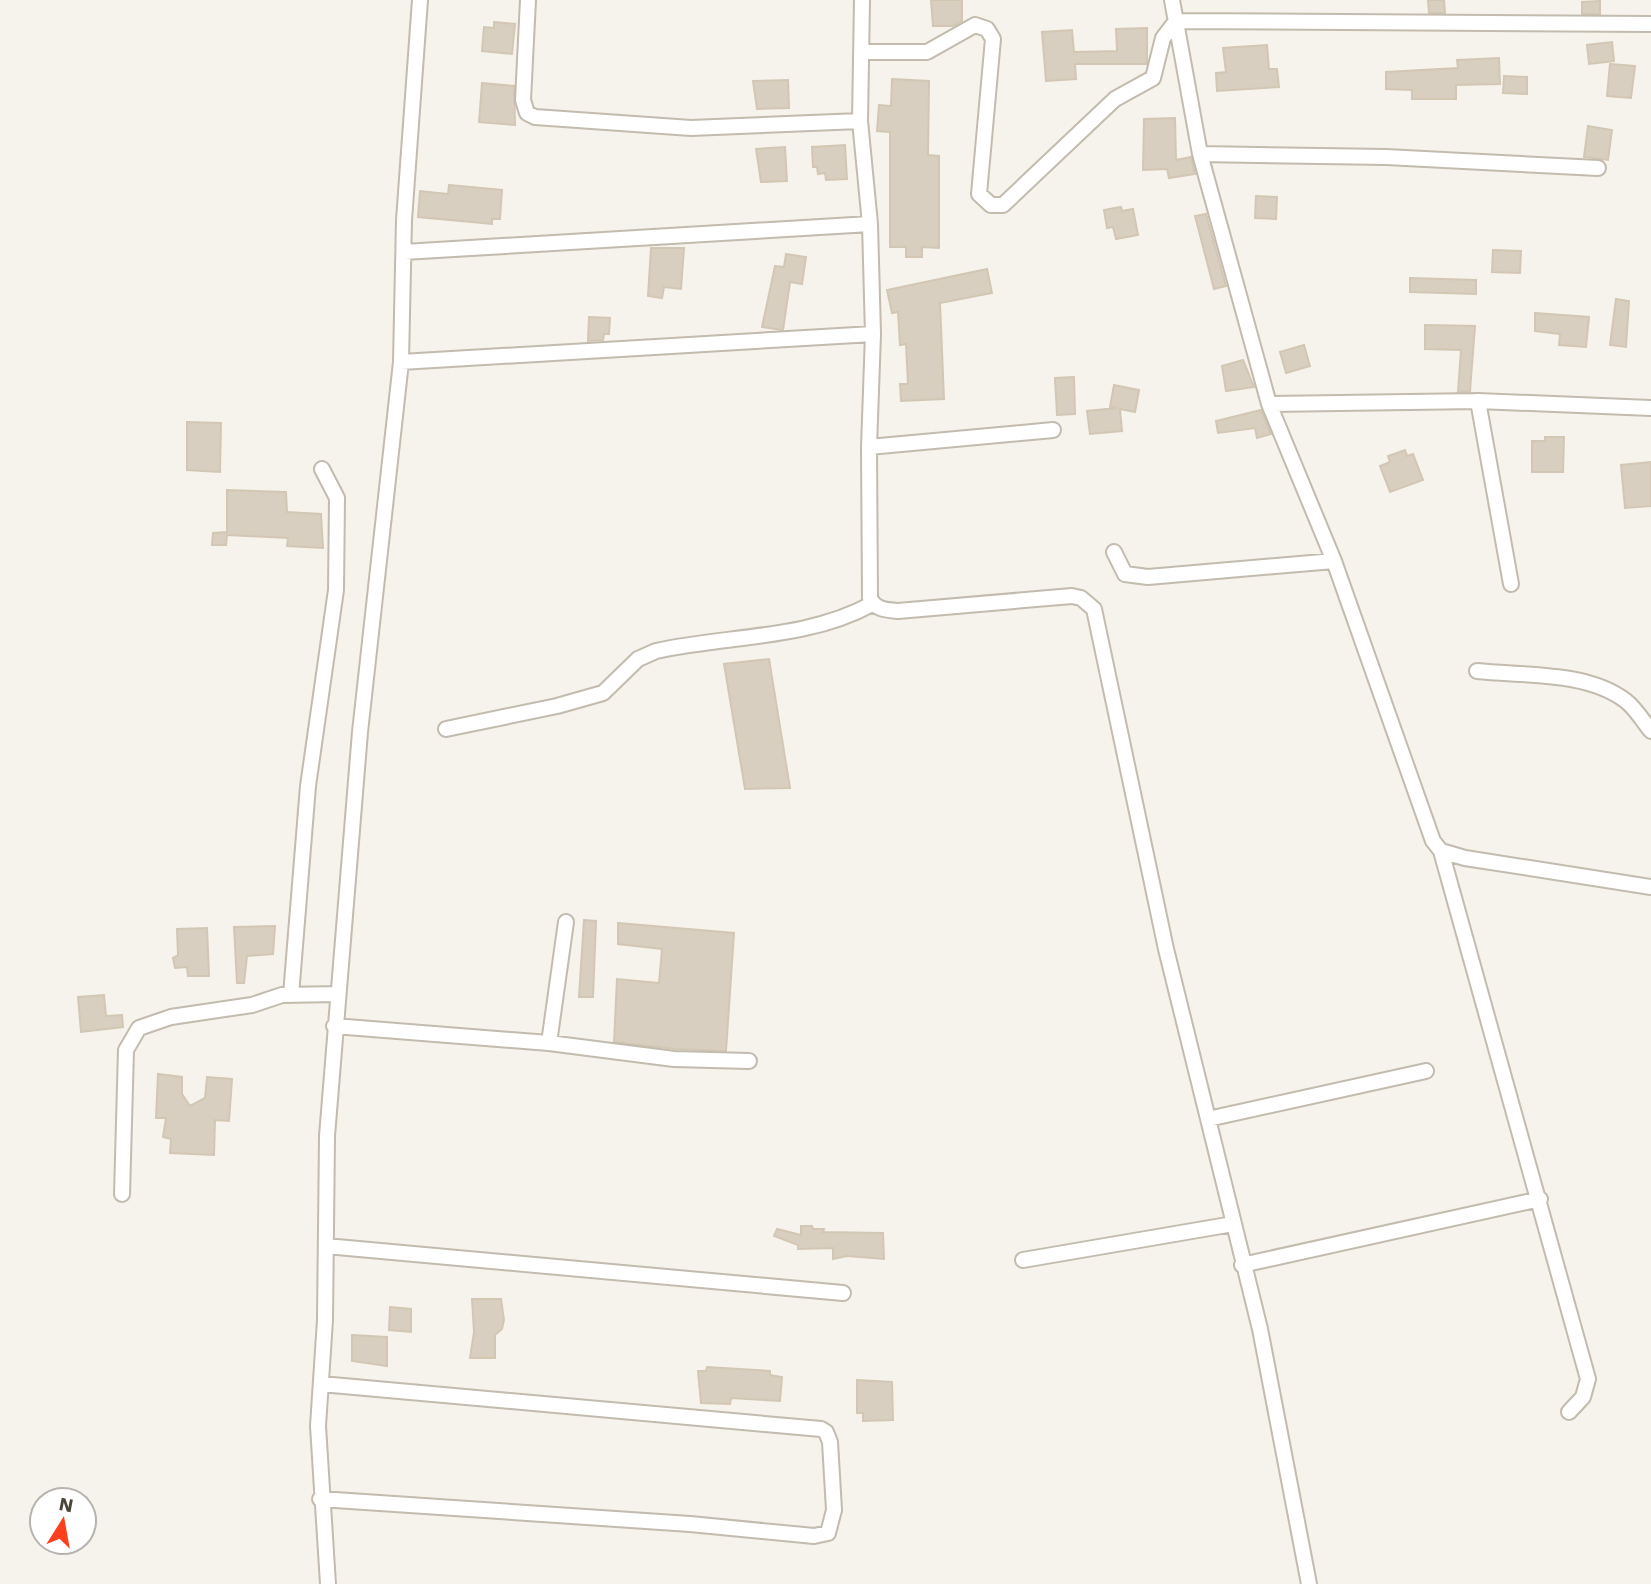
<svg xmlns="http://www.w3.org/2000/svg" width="1651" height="1584" viewBox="0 0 1651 1584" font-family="'Work Sans',sans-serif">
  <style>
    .building { fill: #d8cfc1; stroke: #d3c7b4; stroke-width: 2 }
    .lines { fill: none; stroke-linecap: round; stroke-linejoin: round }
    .street-casing { stroke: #c2bbae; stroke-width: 18 }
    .street { stroke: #fff; stroke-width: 14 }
  </style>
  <rect width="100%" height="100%" fill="#f6f3ec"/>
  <path class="building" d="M931,0H962V21L953,26H933Z
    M1428,0H1444L1445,13H1429Z
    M1600,1V14H1582V2Z
    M494,22L515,24L512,54L482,51L484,27L494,28Z
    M1147,28V64H1075L1076,79L1046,81L1042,32L1072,30L1074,52L1117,51L1116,29Z
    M1612,42L1614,61L1589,64L1587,45Z
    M1267,45L1269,69H1277L1279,87L1217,91L1216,73L1226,72L1223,48Z
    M1499,58L1500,84L1456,85V99H1412V90L1386,89V72L1458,68L1457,60Z
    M1610,64L1635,66L1631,98L1607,96Z
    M1504,76L1527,77V94L1503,93Z
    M892,79L929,81L928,155L939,156V248L922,247V257H906V247H890V132L877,131L879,105L891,106Z
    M788,80L789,108L757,109L753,81Z
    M482,83L514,86L515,125L479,122Z
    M1175,118L1176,160L1191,157L1195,174L1169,178L1167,169L1143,170L1144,119Z
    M1588,126L1612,130L1608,160L1584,157Z
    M845,145L847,179L826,180L825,173L818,174L817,167H813L812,147Z
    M785,147L787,181L761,182L756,149Z
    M449,185L502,190L500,219H492V224L418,217L420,191L448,194Z
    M1256,196L1277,197L1276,219L1255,218Z
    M1121,207L1122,211L1133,209L1138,235L1116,239L1113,227L1107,228L1104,210Z
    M1206,214L1226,286L1214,289L1195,216Z
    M651,248H684L681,289L664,287L662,298L648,296Z
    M1493,250L1521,251L1520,273L1492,272Z
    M786,254L806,257L802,284L790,282L783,330L762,327L775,266L784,267Z
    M987,269L992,293L940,303L944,399L901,401L900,384H908L906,344L900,345L898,312L892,313L887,290Z
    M1410,278L1476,280V294L1410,292Z
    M1616,299L1629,301L1626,347L1610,345Z
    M1535,313L1589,317L1586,347L1559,345L1560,334L1535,331Z
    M589,317L610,318L609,334H604L603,340L588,341Z
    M1425,325L1475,326L1470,391L1458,392L1461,350L1425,349Z
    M1304,345L1310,366L1286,373L1280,352Z
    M1243,360L1254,387L1226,391L1222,366Z
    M1074,377L1075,414L1057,415L1055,378Z
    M1114,385L1139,390L1135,412L1120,409L1122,431L1090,434L1087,411L1117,408L1110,407Z
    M1261,410L1271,434L1257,438L1255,428L1218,433L1216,421Z
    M187,422L221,423L220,472L187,470Z
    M1545,437H1564L1563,472H1532V441H1545Z
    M1405,450L1407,456L1413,454L1423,480L1390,492L1380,466L1390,462L1388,456Z
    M1651,462V506L1625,508L1621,465Z
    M227,490L286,492L287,512L321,514L323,548L287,546L288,538L227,535L226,545H212L213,533L227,532Z
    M769,659L790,788L745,789L724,664Z
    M584,920L596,921L593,997H579Z
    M618,923L734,933L726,1051L675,1049L614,1042L617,979L659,983L662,949L618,944Z
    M275,926L273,954L247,956L244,983H237L234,927Z
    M207,928L209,976H188L187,967L175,968L173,958L178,955L177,929Z
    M104,995L106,1016L122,1015L123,1027L81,1032L78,997Z
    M158,1074L182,1077V1094L190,1106L205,1098L207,1077L232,1079L229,1121L215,1120L214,1155L170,1153L171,1139L163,1137L166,1118H156Z
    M801,1226H812L813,1229H824L823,1232L883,1233L884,1259L847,1256L833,1259V1248L798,1249V1245L774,1236L777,1229L801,1235Z
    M472,1299H501L504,1320L502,1329L495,1335V1358H470L474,1332Z
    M390,1307L411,1309V1332L389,1330Z
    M352,1335L387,1337V1366L352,1361Z
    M707,1367L770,1371V1375L782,1377L780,1401L731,1398L730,1404L701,1403L698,1371H706Z
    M857,1380L892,1382L893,1420L863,1421V1413H857Z"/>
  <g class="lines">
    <defs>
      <path id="street" d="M528,0L523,100L527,113L535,117L691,128L860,121
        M862,0L860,121L870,224L873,334L869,447L870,598C875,610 887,610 898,611L1072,596L1081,598L1094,609L1166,949L1260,1329L1309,1584
        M1172,0L1200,154L1269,404L1334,561L1433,841L1441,851L1465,858L1651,887
        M861,52H927L975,25L987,29L993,39L979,194L991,205H1003L1115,99L1153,78L1163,38L1176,21L1651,24
        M1200,154L1386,157L1598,168
        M404,252L870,224
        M401,362L873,334
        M1478,401L1511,584
        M1269,404L1478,401L1651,408
        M869,447L1053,430
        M1114,552L1125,574L1148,577L1334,561
        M1477,671C1524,676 1587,671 1626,701C1636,709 1643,721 1651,731
        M446,729L557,706L603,693L638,659L656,651C728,635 806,640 872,604
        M1441,851L1588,1379L1583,1397L1569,1412
        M291,995L308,786L336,590L337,498L322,469
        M334,1026L549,1043L674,1059L749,1061
        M549,1043L566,922
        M1208,1119L1426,1071
        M122,1194L126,1050L139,1028L171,1017L252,1005L282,995L338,994
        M326,1246L843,1293
        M1023,1260L1233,1224
        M1242,1265L1540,1199
        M320,1499L690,1524L814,1536L828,1533L834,1510L830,1442L826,1432L821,1429L321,1384
        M328,1584L318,1426L325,1320L327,1136L360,732L401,362L404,220L420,0"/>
    </defs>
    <use href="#street" class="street-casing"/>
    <use href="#street" class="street"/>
  </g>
  <g transform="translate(63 1521) rotate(11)"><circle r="33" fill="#ffffff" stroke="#b7b4b0" stroke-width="2"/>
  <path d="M0-5L12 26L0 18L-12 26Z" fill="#fc3f1d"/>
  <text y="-10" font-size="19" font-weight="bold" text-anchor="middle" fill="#4b4439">N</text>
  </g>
</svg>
